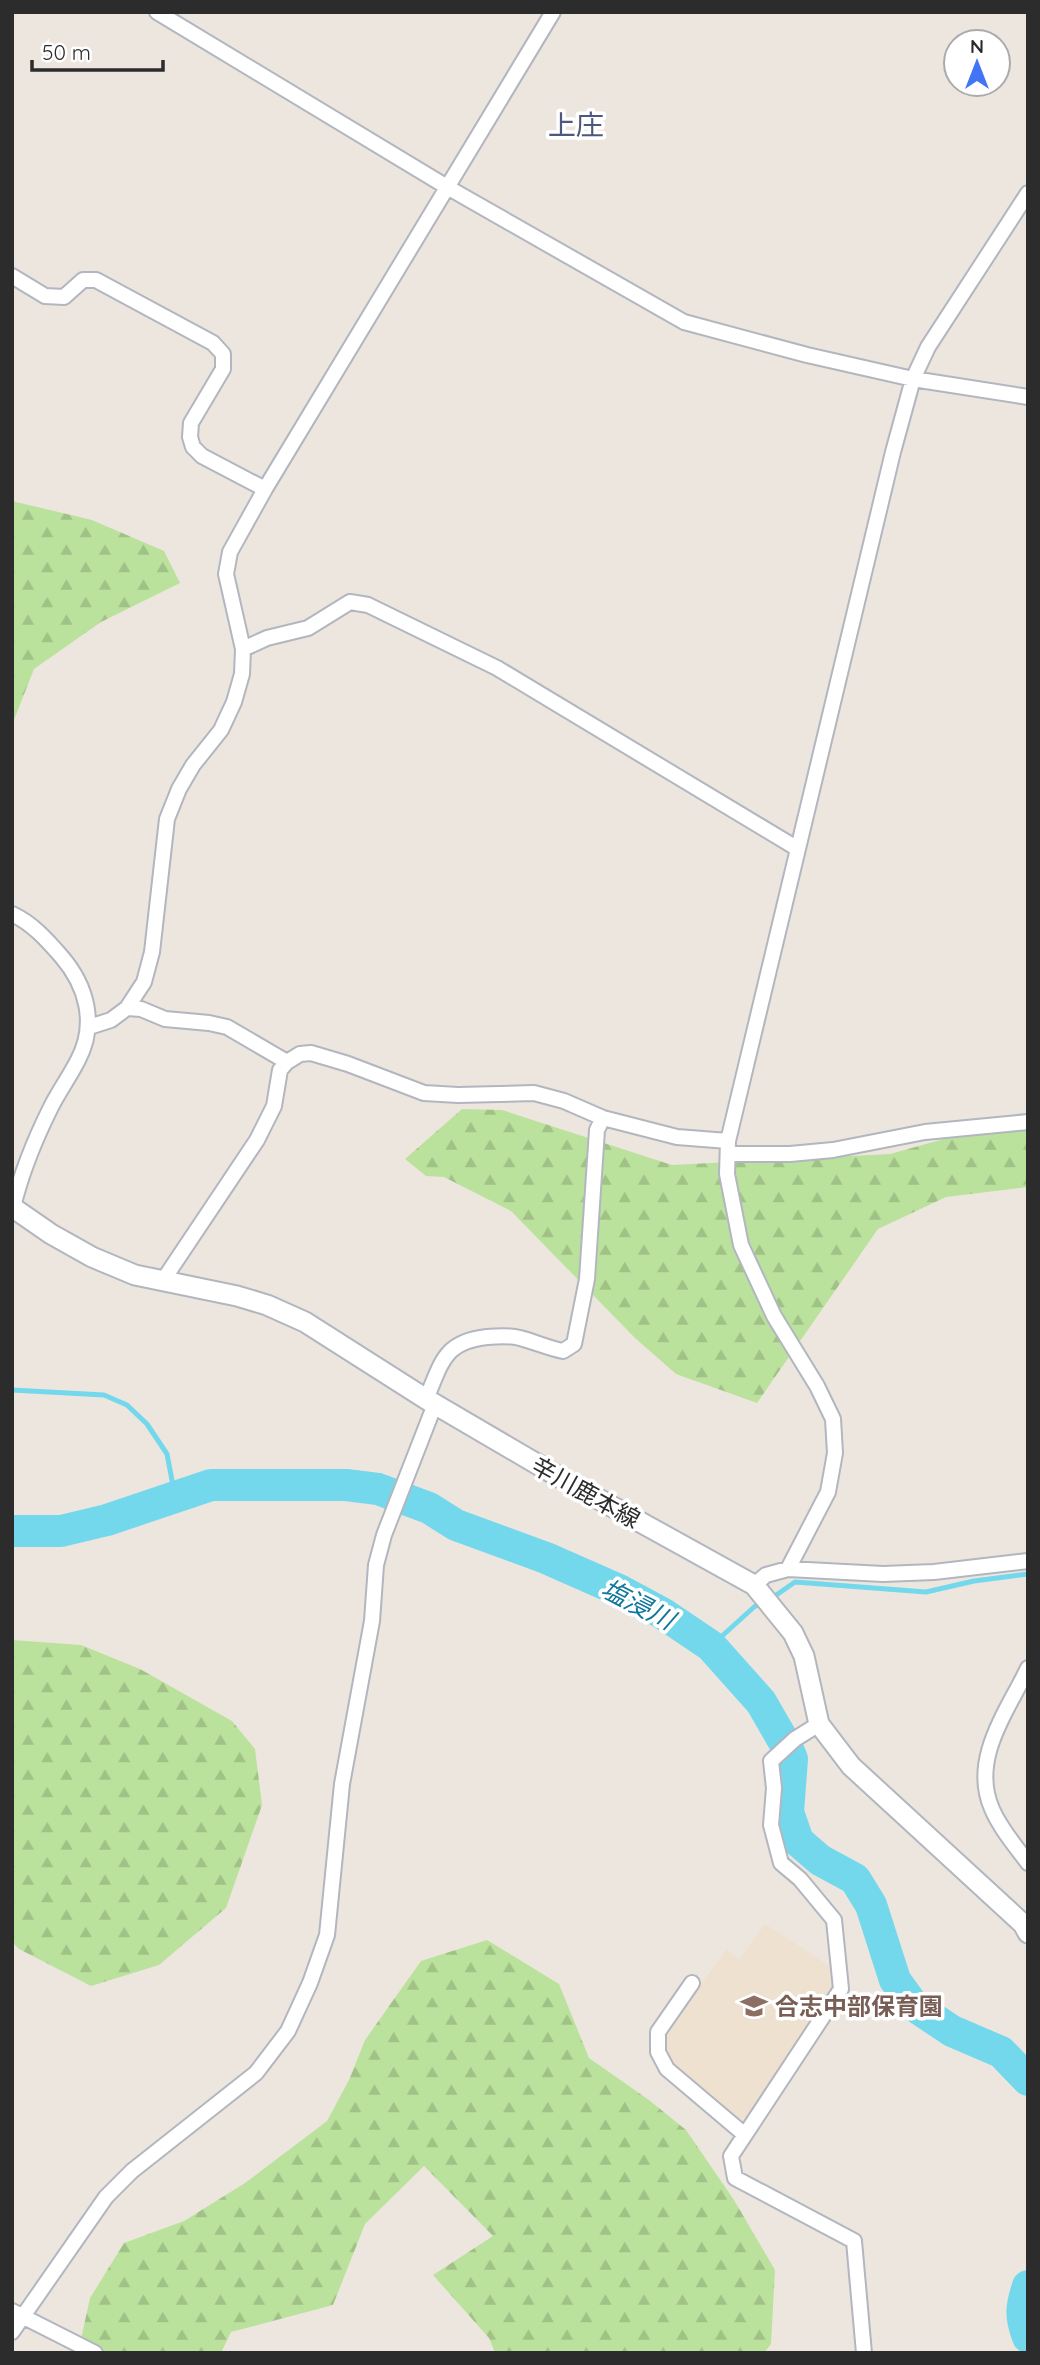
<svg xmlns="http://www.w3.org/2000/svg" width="1040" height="2365" viewBox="0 0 1040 2365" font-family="Quicksand,'Noto Sans JP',sans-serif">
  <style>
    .education { fill: #eee1cf }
    .forest { fill: url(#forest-firs) }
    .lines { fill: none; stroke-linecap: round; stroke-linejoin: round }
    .stream { stroke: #74d8ed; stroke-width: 5 }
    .river { stroke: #74d8ed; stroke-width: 32 }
    .street-casing { stroke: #b2b6bf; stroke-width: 18 }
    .secondary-casing { stroke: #b2b6bf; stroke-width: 23 }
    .street { stroke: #fff; stroke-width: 14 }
    .secondary { stroke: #fff; stroke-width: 19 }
    .labels { text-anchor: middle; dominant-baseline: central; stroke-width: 7; stroke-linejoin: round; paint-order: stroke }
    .street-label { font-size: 24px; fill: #2c2c2c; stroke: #fff }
    .education-label { font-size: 24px; font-weight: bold; fill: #785e54; stroke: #fff; text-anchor: start }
    .water-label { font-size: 26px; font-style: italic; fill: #10789c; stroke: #fff }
    .quarter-label { font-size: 28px; fill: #4d597c; stroke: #fff }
  </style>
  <defs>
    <pattern id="forest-firs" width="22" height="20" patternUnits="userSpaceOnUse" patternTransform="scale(1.75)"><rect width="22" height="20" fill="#bbe29c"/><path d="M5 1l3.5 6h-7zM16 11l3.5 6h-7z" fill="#a1c287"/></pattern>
  </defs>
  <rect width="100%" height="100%" fill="#ede6df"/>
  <path class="education" d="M765,1924L834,1969V1990L748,2119L733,2118L676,2068L664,2043L672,2022L727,1949L739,1960Z"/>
  <path class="forest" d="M12,501L92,520L164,551L180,583L101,622L34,669L12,725Z
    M462,1109L502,1110L672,1165L890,1154L969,1132L1028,1126V1187L946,1197L878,1229L757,1403L676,1374L635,1338L511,1211L444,1177L426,1176L405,1159Z
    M12,1640L81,1645L140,1669L232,1721L255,1749L262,1805L226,1908L159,1965L91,1986L19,1949L12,1942Z
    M487,1940L559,1984L589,2058L649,2100L686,2130L734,2200L775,2270L771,2344L764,2353H495L489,2338L433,2275L493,2236L424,2166L365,2224L333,2305L231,2332L221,2353H78L90,2298L124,2243L184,2221L245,2183L327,2121L349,2080L365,2040L421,1961Z"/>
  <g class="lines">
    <path class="stream" d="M12,1390L104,1395L127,1405L147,1424L167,1454L175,1496
      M772,1598L795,1582L926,1592L974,1581L1028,1574
      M711,1646L754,1607L763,1602"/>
    <path class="river" d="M12,1531H61L107,1520L211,1485H346L378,1489L429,1508L456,1525L546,1558L621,1591L662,1613L711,1646L761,1702L787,1747L792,1759L788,1812L798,1841L820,1860L855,1879L871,1905L895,1980L913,2005L952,2031L1001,2052L1028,2080
      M1028,2286C1021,2307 1020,2316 1028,2337"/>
    <defs>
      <path id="street" d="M157,12L447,187L684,322L807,355L913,379L1028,397
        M12,276L45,296L64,297L83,280H96L213,343L223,354V369L191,423L190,437L193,447L202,456L265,489
        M243,649L267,638L308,628L350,602L368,605L497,668L798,849
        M12,914C32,923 47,940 61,956C87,986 97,1024 78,1060C70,1076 59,1091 51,1107C34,1141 22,1170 13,1207
        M127,1008L141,1009L165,1019L209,1023L227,1027L287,1062L280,1070L274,1106L257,1140L164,1279
        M89,1027L111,1020L127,1008L144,982L152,952L167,819L179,789L193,765L221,730L234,702L242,674L243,649L226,574L230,552L265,489L553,12
        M287,1062L300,1054L311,1053L348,1064L424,1093L458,1095L534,1093L564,1101L603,1118L677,1137L728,1141
        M728,1154H790L833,1150L925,1132L1028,1122
        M426,1399C442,1363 443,1342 487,1337C498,1336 510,1335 520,1338C535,1342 548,1348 563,1351L574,1344L587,1279L597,1130L603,1118
        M788,1569L828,1492L835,1453L833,1419L817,1386L774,1316L741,1245L727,1174L728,1141L893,452L913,379L928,347L1028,193
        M754,1585L766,1575L788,1569L883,1574L934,1572L1028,1561
        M1028,1668C1007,1712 970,1759 992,1809C1000,1828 1016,1847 1028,1863
        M819,1724L795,1739L771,1761L774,1788L771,1825L781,1863L800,1879L834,1920L841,1989L731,2156L735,2178L854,2241L864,2353
        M692,1983L658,2032V2052L667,2069L745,2135
        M12,2311L95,2353
        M12,2332L106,2197L132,2171L256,2073L288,2031L310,1983L327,1935L342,1784L372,1621L376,1565L384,1535L435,1404"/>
      <path id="secondary" d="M12,1207L51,1234L92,1257L135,1275L237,1296L267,1305L305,1322L426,1399L566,1481L754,1585L793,1633L804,1656L819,1724L851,1766L1023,1924L1028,1933"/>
    </defs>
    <use href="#street" class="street-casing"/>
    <use href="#secondary" class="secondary-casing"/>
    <use href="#street" class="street"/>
    <use href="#secondary" class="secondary"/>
  </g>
  <defs>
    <symbol id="school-bare" viewBox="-9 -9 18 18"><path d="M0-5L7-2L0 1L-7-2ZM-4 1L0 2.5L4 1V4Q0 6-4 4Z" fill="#8d6e63" stroke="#fff" stroke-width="2.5" paint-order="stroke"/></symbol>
  </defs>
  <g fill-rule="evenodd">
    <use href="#school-bare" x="735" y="1987" width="38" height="38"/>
  </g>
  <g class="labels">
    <g class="street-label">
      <text transform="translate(586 1492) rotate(29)">辛川鹿本線</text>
    </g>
    <g class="education-label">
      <text x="775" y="2006">合志中部保育園</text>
    </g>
    <g class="water-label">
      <text transform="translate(638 1604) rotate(27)">塩浸川</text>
    </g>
    <g class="quarter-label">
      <text x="576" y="124">上庄</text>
    </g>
  </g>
  <rect width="1040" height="2365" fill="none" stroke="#2c2c2c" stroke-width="28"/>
  <g transform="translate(977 63)"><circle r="33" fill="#ffffff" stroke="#ababab" stroke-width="2"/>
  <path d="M0-5L12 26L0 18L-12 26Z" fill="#4274f6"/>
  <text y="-10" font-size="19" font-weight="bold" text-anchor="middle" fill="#2c2c2c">N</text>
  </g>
  <path d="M32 60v10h131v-10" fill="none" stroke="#2c2c2c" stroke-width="3.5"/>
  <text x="42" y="60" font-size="21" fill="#2c2c2c" stroke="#ffffff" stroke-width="5" paint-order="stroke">50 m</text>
</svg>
